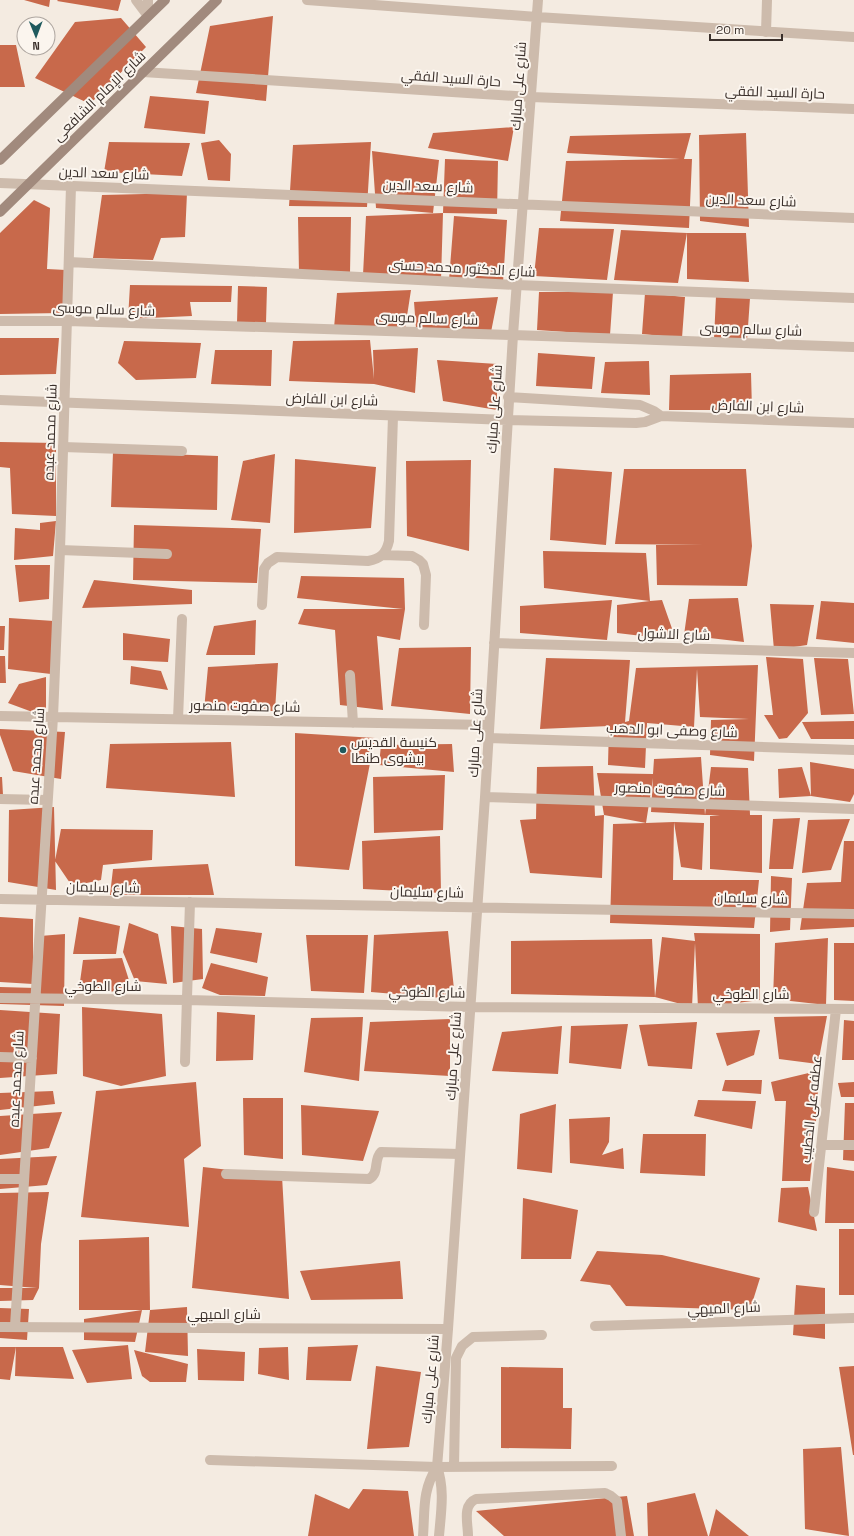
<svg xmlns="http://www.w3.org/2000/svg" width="854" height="1536" viewBox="0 0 854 1536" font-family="'Space Grotesk',Cairo,sans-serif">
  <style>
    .building { fill: #c8694b }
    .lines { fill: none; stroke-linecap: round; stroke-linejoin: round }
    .lane { stroke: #cdbbac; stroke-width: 10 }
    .street { stroke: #cdbbac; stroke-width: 10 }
    .secondary { stroke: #a18a7d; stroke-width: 10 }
    .poi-dot { fill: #1f5a5e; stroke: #fbf5ee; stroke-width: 1.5 }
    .labels { text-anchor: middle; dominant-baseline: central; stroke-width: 4; stroke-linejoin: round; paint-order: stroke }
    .street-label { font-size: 14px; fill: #3b302b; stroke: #fbf5ee }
    .poi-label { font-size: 14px; fill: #3b302b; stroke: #fbf5ee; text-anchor: start }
  </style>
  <rect width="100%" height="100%" fill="#f4ebe1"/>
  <path class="building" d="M25,0H50L49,7L24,0Z
    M58,0H121L118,11L57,1Z
    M273,16L266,101L196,93L210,26Z
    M121,18L146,47L90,104L35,78L75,22Z
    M0,45H16L25,87H0Z
    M150,96L209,101L205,134L144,128Z
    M514,127L508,161L428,148L433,133Z
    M691,133L684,159H692L689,228L560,221L566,161L680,159L567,153L570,136Z
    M746,133L749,227L700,221L699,135Z
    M219,140L231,154L230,181L208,180L201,143Z
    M109,142L190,143L182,176L104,172Z
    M371,142L367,207L289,206L293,145Z
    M372,151L439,160L433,213L376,208Z
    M445,159L498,161L497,214L443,213L441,280L363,275L366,216L443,213Z
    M187,193L185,237L161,238L153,260L93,258L102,195Z
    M34,200L50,208L47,269L66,270L62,313L0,314V233Z
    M454,216L507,220L503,283L449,280Z
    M298,217H351L350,274L299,273Z
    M539,228L614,229L607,280L534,276Z
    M621,230L687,233L678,283L614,280Z
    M687,233H746L749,282L687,279Z
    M130,285L232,286L231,302H190L192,316L128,319Z
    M238,286L267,287L266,323H237Z
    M411,290L405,329L334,328L337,293Z
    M539,292H613L610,335L537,330Z
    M645,293L685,297L682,338L642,334Z
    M716,296L750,298L747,341L714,339Z
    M498,297L491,332L416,328L414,302Z
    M0,338H59L56,374L0,375Z
    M370,340L374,379L373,350L418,348L415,393L374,384L289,381L293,341Z
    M124,341L201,343L196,378L136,380L118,363Z
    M215,350H272L271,386L211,384Z
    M538,353L595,357L592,389L536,386Z
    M437,360L497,364V410L443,401Z
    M649,361L650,395L601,393L605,362Z
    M751,373L752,410H669L670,375Z
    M0,442L56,443V516L12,514L10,468L0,467Z
    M113,452L218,456L217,510L111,507Z
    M275,454L270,523L231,520L243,461Z
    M295,459L376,467L371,528L294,533Z
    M471,460L469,551L407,536L406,461Z
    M554,468L612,472L606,545L550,540Z
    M624,469H746L752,546L747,586L657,585L656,545H703L615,544Z
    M56,521L53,556L14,560L15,528L40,530V523Z
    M134,525L261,529L257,583L133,580Z
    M543,551L646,553L650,601L662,600L676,640L617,633V605L650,601L544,588Z
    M15,565H50L49,599L19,602Z
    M301,576L404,578L405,609L400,640L377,636L383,710L340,705L335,630L298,624L304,609H403L297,598Z
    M94,580L192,590V604L82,608Z
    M738,598L744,642L684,635L689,599Z
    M612,600L607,640L520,633V606Z
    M821,601L854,603V643L816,639Z
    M770,604L814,605L807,645L774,650Z
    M9,618L54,621L51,674L8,669Z
    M256,620L255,655H206L214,626Z
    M0,626H5L4,650H0Z
    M123,633L170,639L168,662L123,660Z
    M471,647L470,714L391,706L399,648Z
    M0,656H5L6,683H0Z
    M766,657L803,659L808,713L787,738L779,739L764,715H773Z
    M546,658L630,660L625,722L629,721L636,668L758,665L754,761L710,755L711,720L749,719L700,717L697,669L694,727L647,723L645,768L608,765L609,726L540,729Z
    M814,658L848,659L854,714L821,715Z
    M278,663L275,711L204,710L208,667Z
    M131,666L161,671L168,690L130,684Z
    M46,677V717L8,703L19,684Z
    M854,721V739H811L802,722Z
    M0,729L65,732L61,779L13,771L0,735Z
    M295,733L375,738L349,870L295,866Z
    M231,742L235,797L106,788L110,744Z
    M452,744L454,772L379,765L381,745Z
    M701,757L705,815L711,767L748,768L750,815H762V873L710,869V816L720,815H705L651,812L653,778L646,823L674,822L704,823L702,870L681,867L674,822L673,880H759L754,928L610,923L613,824L646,823L604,815L597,773L653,774L654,759Z
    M810,762L854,769V794L850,802L811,796L779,798L778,769L802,767L811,796Z
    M593,766L595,816L604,815L602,878L530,873L520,820L536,819L537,767Z
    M445,775L443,830L374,833L373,777Z
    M0,777H2L3,795H0Z
    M54,807L56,890L8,882L9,810Z
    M800,818L793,869H769L773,819Z
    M850,819L831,870L802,873L808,820Z
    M61,829L153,830L152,860L103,865L101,880L72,886L55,861Z
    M440,836L441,893L363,889L362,841Z
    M844,841H854V927L800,930L807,883L841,882Z
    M208,864L214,895H110L113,869Z
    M771,876L792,878L790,930L770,932Z
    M0,917L33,919V984L0,982Z
    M79,917L120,926L116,954H73Z
    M129,923L158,934L167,984L135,981L123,952Z
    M171,926L202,929L203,979L173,983Z
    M216,928L262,933L257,963L210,953Z
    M448,931L455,999L371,992L374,935Z
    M694,933L760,934V1000L698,1008L695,943L692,1007L655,997L662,937L695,941Z
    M65,934L64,1006L0,1004V987L36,988L40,936Z
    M306,935H368L364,993L311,991Z
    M828,938L826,1005L773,999L775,943Z
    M652,939L655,997L511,994V941Z
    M834,943H854V1001L834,1000Z
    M122,958L133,993L79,989L83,960Z
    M211,963L268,977L265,996L220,995L202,988Z
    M82,1007L162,1014L166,1076L121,1086L83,1076Z
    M0,1010L60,1014L57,1074L0,1078Z
    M217,1012L255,1015L253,1060L216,1061Z
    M827,1016L818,1064L779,1059L774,1017Z
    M363,1017L359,1081L304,1072L311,1018Z
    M450,1019V1076L364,1071L370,1022Z
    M844,1020L854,1021V1060H842Z
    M697,1022L692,1069L648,1066L639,1025Z
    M628,1024L621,1069L569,1063L571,1026Z
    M562,1026L558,1074L492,1071L502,1032Z
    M760,1030L754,1055L727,1066L716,1033Z
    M817,1071L818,1101L810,1181H782L786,1101H775L771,1082Z
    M725,1080H762L761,1094L722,1091Z
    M196,1082L201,1146L184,1159L189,1227L81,1217L96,1091Z
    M854,1082V1097H841L838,1083Z
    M53,1091L55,1104L0,1110V1093Z
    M243,1098H283V1159L244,1155Z
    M698,1100L756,1101L752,1129L694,1116Z
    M845,1103H854V1161L843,1160Z
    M556,1104L552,1173L517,1169L520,1114Z
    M301,1105L379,1111L363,1161L302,1155Z
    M62,1112L49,1148L0,1155V1116Z
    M610,1117L609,1142L602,1155L623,1148L624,1169L570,1163L569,1119Z
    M643,1134H706L705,1176L640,1173Z
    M57,1156L47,1185L0,1189V1159Z
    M203,1167L282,1176L289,1299L192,1288Z
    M827,1167L854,1171V1223H825Z
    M808,1187L817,1231L778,1222L781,1188Z
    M49,1192L41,1244L39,1288L33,1300L0,1301V1288H37L0,1285V1193Z
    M523,1198L578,1210L571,1259H521Z
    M839,1229H854V1295H839Z
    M149,1237L150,1310H142L135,1342L84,1340V1319L142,1310H79V1240Z
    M597,1251L662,1255L760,1278L750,1310L626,1306L610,1285L580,1281Z
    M400,1261L403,1299L311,1300L300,1271Z
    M796,1285L825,1288V1339L793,1335Z
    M187,1307L188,1356L145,1352L150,1310Z
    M0,1308L29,1309L27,1340L0,1338Z
    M128,1345L132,1379L87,1383L72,1350Z
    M358,1345L351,1381L306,1380L308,1347Z
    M0,1347H63L74,1379L15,1376L16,1347L10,1380L0,1379Z
    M288,1347L289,1380L258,1374L259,1348Z
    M197,1349L245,1352L244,1381L198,1380Z
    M134,1350L188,1364L186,1382H150L142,1376Z
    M376,1366L421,1372L409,1447L367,1449Z
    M854,1366V1455H853L839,1367Z
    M501,1367L563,1368V1408H572L571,1449L501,1448Z
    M841,1447L849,1536L805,1529L803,1449Z
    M363,1489L408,1491L414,1536H308L315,1494L349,1509Z
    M695,1493L708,1536H648L647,1503Z
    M627,1496L634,1536H504L476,1511Z
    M716,1509L749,1536H709Z"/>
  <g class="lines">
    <path class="lane" d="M63,447L182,451
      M383,555L412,556L419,560L423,564L426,575L424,625
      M262,605L264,569L268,563L277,557L368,561C380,559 386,554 389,541L393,416
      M226,1174L369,1179C380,1173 373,1160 381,1152L460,1154
      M210,1460L437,1467L612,1466
      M454,1467L456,1358L462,1346L473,1337L542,1335
      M468,1536C468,1523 462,1505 476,1499L605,1493L611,1496L617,1501L621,1536"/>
    <path class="street" d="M136,0L148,16
      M148,0V16
      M307,0L537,17L854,37
      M766,32L767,0
      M143,72L531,97L854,109
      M0,183L854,218
      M69,262L516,285L854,298
      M0,321H68L513,335L854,347
      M508,397L640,405L654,411L661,416
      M0,400L507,420L636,423L645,422L661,416L854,423
      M60,550L167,554
      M494,643L854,653
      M350,675L353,723
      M0,716L489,725
      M178,719L182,619
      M489,738L854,750
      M485,797L854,809
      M0,799L47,800
      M0,899L854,914
      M0,998L187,1000L470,1007L854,1009
      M0,1057L32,1058
      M185,1062L190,902
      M822,1145H854
      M0,1179H24
      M814,1212L836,1009
      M15,1326L53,717L60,550L71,186
      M595,1326L854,1318
      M0,1327L448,1329
      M423,1536C425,1510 422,1490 437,1467
      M439,1536C441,1512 445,1489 437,1467L448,1329L485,797L513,335L538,0"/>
    <path class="secondary" d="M0,160L165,0
      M0,212L217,0"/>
  </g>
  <circle class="poi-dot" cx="343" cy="750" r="4"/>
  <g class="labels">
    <g class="street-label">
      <text transform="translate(451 78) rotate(4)">حارة السيد الفقي</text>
      <text transform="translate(518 86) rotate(-86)">شارع على مبارك</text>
      <text transform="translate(775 92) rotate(2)">حارة السيد الفقي</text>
      <text transform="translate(99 96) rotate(-44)">شارع الإمام الشافعى</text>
      <text transform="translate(104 173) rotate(2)">شارع سعد الدين</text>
      <text transform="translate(428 186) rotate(2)">شارع سعد الدين</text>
      <text transform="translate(751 200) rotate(2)">شارع سعد الدين</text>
      <text transform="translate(462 268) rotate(3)">شارع الدكتور محمد حسنى</text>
      <text transform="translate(104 309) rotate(2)">شارع سالم موسى</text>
      <text transform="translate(427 318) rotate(2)">شارع سالم موسى</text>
      <text transform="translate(751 329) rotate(2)">شارع سالم موسى</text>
      <text transform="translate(332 399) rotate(2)">شارع ابن الفارض</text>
      <text transform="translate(758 406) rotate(2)">شارع ابن الفارض</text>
      <text transform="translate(494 409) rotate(-86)">شارع على مبارك</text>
      <text transform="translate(50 432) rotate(-88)">شارع محمد عبده</text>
      <text transform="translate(674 634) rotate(2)">شارع الاشول</text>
      <text transform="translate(245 706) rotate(1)">شارع صفوت منصور</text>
      <text transform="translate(672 730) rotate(2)">شارع وصفى ابو الدهب</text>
      <text transform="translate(475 733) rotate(-87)">شارع على مبارك</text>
      <text transform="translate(36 756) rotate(-86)">شارع محمد عبده</text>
      <text transform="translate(670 789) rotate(2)">شارع صفوت منصور</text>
      <text transform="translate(103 887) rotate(1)">شارع سليمان</text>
      <text transform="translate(427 892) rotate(1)">شارع سليمان</text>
      <text transform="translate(751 898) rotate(1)">شارع سليمان</text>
      <text x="103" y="986">شارع الطوخي</text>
      <text transform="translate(427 992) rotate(1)">شارع الطوخي</text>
      <text x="751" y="994">شارع الطوخي</text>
      <text transform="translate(453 1056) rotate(-86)">شارع على مبارك</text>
      <text transform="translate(16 1079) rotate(-87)">شارع محمد عبده</text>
      <text transform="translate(811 1109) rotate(-84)">عطفه على الخطيب</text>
      <text transform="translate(724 1308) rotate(-2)">شارع الميهي</text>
      <text x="224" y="1314">شارع الميهي</text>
      <text transform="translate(430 1379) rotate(-85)">شارع على مبارك</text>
    </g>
    <g class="poi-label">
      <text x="351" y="742">كنيسة القديس<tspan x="351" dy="16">بيشوى طنطا</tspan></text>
    </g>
  </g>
  <g transform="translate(36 36) rotate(179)"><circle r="19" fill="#fbf5ee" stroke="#aea6a0"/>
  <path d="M0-3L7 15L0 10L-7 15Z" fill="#1f5a5e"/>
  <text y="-6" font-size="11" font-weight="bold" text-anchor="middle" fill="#3b302b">N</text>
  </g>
  <path d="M710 34v6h72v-6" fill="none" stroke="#3b302b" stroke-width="2"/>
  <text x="716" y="34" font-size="12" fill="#3b302b" stroke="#fbf5ee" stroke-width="3" paint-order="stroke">20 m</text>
</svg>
